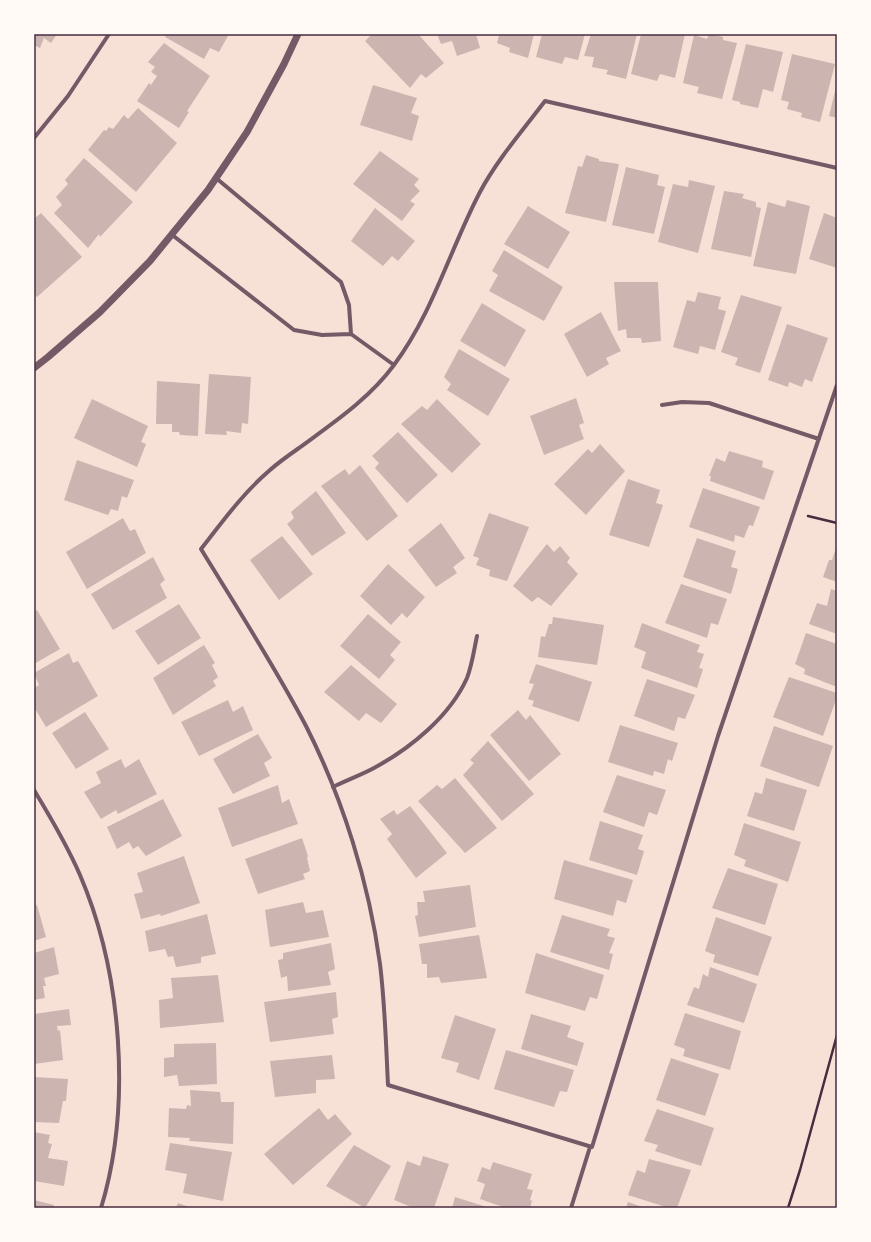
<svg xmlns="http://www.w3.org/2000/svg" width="871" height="1242" viewBox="0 0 871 1242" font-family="Mulish,sans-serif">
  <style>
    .building { fill: #ccb4b1 }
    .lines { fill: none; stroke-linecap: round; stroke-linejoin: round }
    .path { stroke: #4a2c40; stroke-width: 2.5 }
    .minor { stroke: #755966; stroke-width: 4 }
    .tertiary { stroke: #755966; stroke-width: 7 }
    .neatline { fill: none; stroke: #4a2c40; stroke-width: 1.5 }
  </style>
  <rect width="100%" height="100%" fill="#f7e1d7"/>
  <path class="building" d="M34,34H57L51,43L44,38L40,48L34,45Z
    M167,34H229L219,52L210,48L204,59L165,37Z
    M372,34H418L444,63L426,78L421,74L410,88L365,41Z
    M437,34H476L480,48L457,56L452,41L441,44Z
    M497,34H534L528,58L509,52L510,48L497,43L499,35Z
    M542,34H585L578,60L565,57L562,64L536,57Z
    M591,34H637L626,79L606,74L608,70L592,67L594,57L584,56Z
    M641,34H685L675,78L660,74L657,81L631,74Z
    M709,34L723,37V40L737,43L722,99L697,93L699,87L683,83L694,35L707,39Z
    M164,43L210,76L187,111L189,112L179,128L137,101L149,83L151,85L157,76L151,72L155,67L148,62Z
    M746,44L783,52L773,92L763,89L758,108L740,104V102L732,100Z
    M792,54L835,64L820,122L801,117L802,113L787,109L789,102L781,100Z
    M373,85L417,98L411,113L419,116L412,141L360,125Z
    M836,87H837V118L829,116Z
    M138,108L177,143L136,192L88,150L104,130L106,131L109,127L113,129L124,115L128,119Z
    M380,151L419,179L414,185L420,191L410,201L415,204L402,221L353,184Z
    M586,155L599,159V161L619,164L606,222L565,213L578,166L582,167Z
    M84,158L133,202L100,237L99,234L88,248L54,213L62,205L56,197L68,184L65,180Z
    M626,167L659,175L657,185L665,187L654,234L612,225Z
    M689,180L715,186L698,253L658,242L673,184L688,187Z
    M724,191L744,194L742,198L756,202V207L761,208L751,257L711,249Z
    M787,200L810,206L796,274L753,266L768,202L785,207Z
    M528,206L570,232L548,269L504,244Z
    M375,208L415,241L398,261L392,256L383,266L351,241Z
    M41,213L82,257L37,297L34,294V219Z
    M824,213L837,218V268L809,259Z
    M504,250L563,287L544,321L489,291L498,275L492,271Z
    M614,282H658L661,341L642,343L641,338H627L626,329L618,331Z
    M698,292L721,297L718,309L726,311L715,350L700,346L698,354L673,347L687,300L695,302Z
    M741,295L782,307L760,373L735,365L738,358L721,352Z
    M482,303L526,330L505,367L460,341Z
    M601,312L621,351L606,358L609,364L587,377L564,334Z
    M787,324L828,338L812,382L805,379L802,387L789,382L788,387L768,380Z
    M459,349L510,379L488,416L447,390L451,384L444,377Z
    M209,374L251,377L248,424L242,423L241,433L226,431L227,435L205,434Z
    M157,381L200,384L198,436L180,435L179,432H172V424H156Z
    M576,398L584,423L579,425L584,439L544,455L530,416Z
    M92,399L148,426L141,442L146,444L137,467L74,438Z
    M437,399L481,444L452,473L401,424L422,406L427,410Z
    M398,432L438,475L407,503L375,468L379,463L372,456Z
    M600,444L625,471L586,515L554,484L588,449L592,453Z
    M729,451L763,461L762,467L774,471L764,500L710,481L711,476H709L716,458L725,462Z
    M77,460L134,480L127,498L122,496L118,511L111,509L108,515L64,500Z
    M360,465L398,516L367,541L321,486L345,469L349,475Z
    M628,479L660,490L656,503L663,505L649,547L609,535Z
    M703,488L760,507L753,526L749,525L744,538L735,535L734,542L689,527Z
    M316,491L346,533L312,556L287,524L294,518L291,512Z
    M489,513L529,527L507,581L489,576L490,570L476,565L479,558L473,556Z
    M123,518L130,531L135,529L146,553L87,589L66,552Z
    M441,523L465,558L453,567L457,573L436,587L408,550Z
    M282,536L313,574L279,600L250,560Z
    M697,538L736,551L731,567L738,569L731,594L683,577Z
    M547,544L554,552L560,546L570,558L567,562L578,574L551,606L538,597L532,602L513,586Z
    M837,545V582L823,577L829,560H832Z
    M153,557L165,580L160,584L167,598L113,630L91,594Z
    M388,564L425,597L407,618L402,613L391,625L360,596Z
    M681,584L727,599L718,625L711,623L707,638L665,623Z
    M831,589L837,591V634L809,624L817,603L827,606Z
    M179,604L201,638L158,665L135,631Z
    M37,610L60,649L34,664V612Z
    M368,614L401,642L390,655L395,660L379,679L340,646Z
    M553,617L604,625L597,665L538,657L541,636L545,637L549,624H552Z
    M642,623L700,645L697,652L704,654L699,668L703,669L697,688L641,668L646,652L634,647Z
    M806,633L837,644V687L804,674L805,669L795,664Z
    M204,645L215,663L212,665L218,677L213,681L216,686L173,715L153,678Z
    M69,653L73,663L78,661L98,696L46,727L34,707V688L39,685L34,673Z
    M536,664L592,682L579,722L532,706L534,701L528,699L534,684L529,683Z
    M351,665L397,704L381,723L366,713L359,721L324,692Z
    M789,677L837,693V697L823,736L773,717Z
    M647,679L695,695L685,719L678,717L674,731L634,716Z
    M228,700L233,712L243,706L253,730L199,756L181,722Z
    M518,710L526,720L530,715L561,754L529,781L490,735Z
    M85,712L109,749L76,769L52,733Z
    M620,725L678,743L672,761L668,759L664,774L654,771L653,776L608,762Z
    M774,726L833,746L819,787L760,766Z
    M258,734L272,758L264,763L270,776L233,794L213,759Z
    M488,741L534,794L502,821L463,775L474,763L470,760Z
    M121,759L125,768L139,759L157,794L118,814L116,810L101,819L84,792L101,783L96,772Z
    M617,775L666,790L657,815L649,812L644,827L603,812Z
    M455,778L497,828L465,853L418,801L437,785L442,789Z
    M766,778L807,790L794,831L747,816L755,792L762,794Z
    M278,785L282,803L289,799L298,824L232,847L218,808Z
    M163,799L182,836L146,856L138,846L133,849L129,842L117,849L107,827Z
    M410,806L447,853L416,878L387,839L392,834L380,819L394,810L397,815Z
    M600,821L643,835L638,849L644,851L637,875L589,860Z
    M744,823L801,842L788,882L744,866L746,860L734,855Z
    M302,838L308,856L307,858L310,871L303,874L305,879L258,894L245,859Z
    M184,856L200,903L161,916L160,914L141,919L134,894L143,892L137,873Z
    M564,860L633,880L626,903L617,900L613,916L554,899Z
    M728,868L778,884L765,925L712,908Z
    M470,885L476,927L419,937L415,916L418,915L417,902H425L423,891Z
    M303,902L306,913L323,910L329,937L270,947L265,910Z
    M37,905L46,937L34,941V906Z
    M207,914L216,954L201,957V963L176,967L173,956L168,957L165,949L149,952L145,931Z
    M562,915L610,929L607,936L615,938L609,953L613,954L609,970L550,952Z
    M716,917L772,937L758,976L713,962L715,955L705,951Z
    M479,935L487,978L441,983L439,977L427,978V964H422L419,944Z
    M331,943L335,969L328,972L331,985L288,991L287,976L281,978L278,960L283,959V953Z
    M54,947L59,974L44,978L46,986H43L45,998L34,1000V953Z
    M536,953L604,975L597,999L590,997L585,1011L525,993Z
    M710,967L757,984L744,1023L687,1005L694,987L699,989L703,974L708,977Z
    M218,975L224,1022L160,1028L159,1000L173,998L171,978Z
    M336,992L338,1017L332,1019L334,1034L270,1042L264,1002Z
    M69,1009L71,1025L57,1026L58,1031L60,1030L63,1060L34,1064V1014Z
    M685,1013L741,1031L730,1070L683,1056L685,1049L674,1045Z
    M531,1014L571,1026L567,1037L584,1043L577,1066L521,1049Z
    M455,1015L496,1029L479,1080L456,1072L459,1063L441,1058Z
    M216,1043L217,1084L179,1086L177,1075L164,1077V1058L174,1057V1044Z
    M506,1050L574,1070L567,1092L560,1091L554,1107L494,1089Z
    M332,1055L335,1079L316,1080V1093L275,1097L270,1061Z
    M671,1058L719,1074L705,1116L656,1100Z
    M34,1077L68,1079L66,1101H63L59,1123L34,1122Z
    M190,1090L220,1092L221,1102H234L233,1144L189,1141L190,1138L168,1137L169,1108L186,1109L187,1105L191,1106Z
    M319,1108L328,1120L335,1114L352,1134L293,1185L264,1154Z
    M657,1109L714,1128L701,1166L655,1151L658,1145L644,1141Z
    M34,1132L50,1135L48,1143L52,1144L48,1158L68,1161L64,1186L34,1181Z
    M170,1143L232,1152L223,1201L183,1193L187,1174L165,1170Z
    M354,1145L391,1166L365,1208L326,1186Z
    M423,1156L449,1164L434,1208H414L394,1200L407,1161L420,1166Z
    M649,1159L691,1170L677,1208H669L628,1195L637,1170L645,1173Z
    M493,1162L532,1174L527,1189L533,1190L530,1200L532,1201L530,1208H506L480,1199L485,1184L477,1181L482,1167L490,1170Z
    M455,1197L490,1208H452Z
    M34,1200L54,1205L53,1208H34Z
    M628,1202L645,1208H626Z
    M178,1203L192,1208H176Z"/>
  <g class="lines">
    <path class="path" d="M808,516L837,523
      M788,1208L800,1170L837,1035"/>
    <path class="minor" d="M34,138L68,96L109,34
      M837,168L545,101C523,130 497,160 480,192C450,249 433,313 394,365C369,399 333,423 299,448C289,455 279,462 270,470C243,493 223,521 201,549C237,608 274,665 306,726C343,799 369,883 380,964C385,1004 386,1045 388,1085L592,1147L718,736L837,385
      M216,178L341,282L349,305L351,334
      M171,234L294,330L322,335L351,334L394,365
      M662,405L682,402L709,403L819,439
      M333,787C347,780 361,775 374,768C411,748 450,716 467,678C472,665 474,650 477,636
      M34,790C51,818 67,845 80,875C122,973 132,1106 101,1208
      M571,1208L590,1147"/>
    <path class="tertiary" d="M34,368L48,357L100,312L150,261L208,190L247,132L284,64L298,34"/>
  </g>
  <rect width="871" height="1242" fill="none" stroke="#fffaf5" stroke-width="70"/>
  <rect x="35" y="35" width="801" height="1172" class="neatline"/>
</svg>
